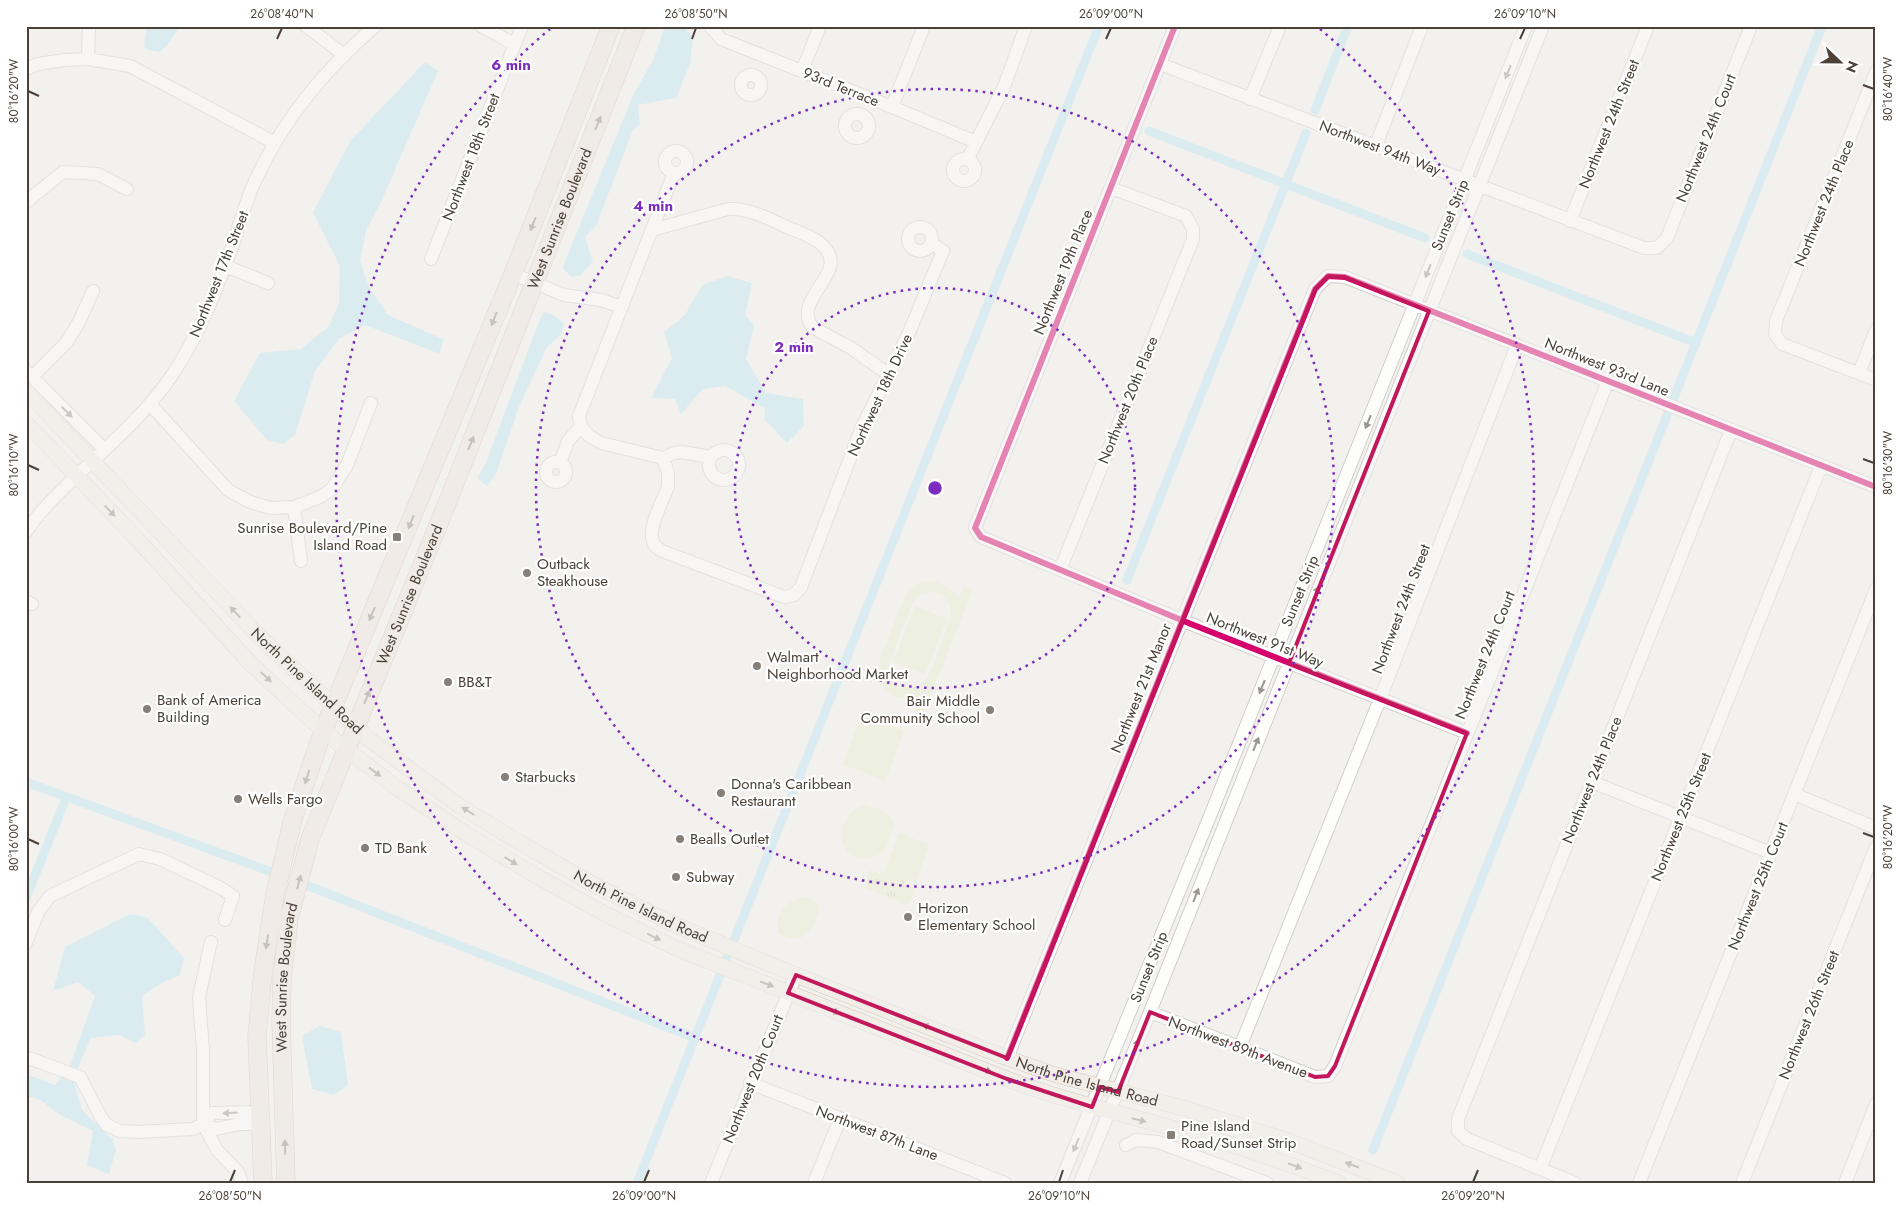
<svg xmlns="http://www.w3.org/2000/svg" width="1902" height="1209" viewBox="0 0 1902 1209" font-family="Jost,sans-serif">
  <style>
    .grass { fill: url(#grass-tufts) }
    .garden { fill: #e6eece; fill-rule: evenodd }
    .water { fill: #bee6f2 }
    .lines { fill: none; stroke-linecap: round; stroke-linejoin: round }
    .canal { stroke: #bee6f2; stroke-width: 9 }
    .minor-casing { stroke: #d1cecb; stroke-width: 14 }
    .major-casing { stroke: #d6c9bb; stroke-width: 16 }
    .highway-casing { stroke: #ccb9a8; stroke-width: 19 }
    .minor { stroke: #fdfdfc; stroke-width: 12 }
    .major { stroke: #f2ede6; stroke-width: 15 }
    .highway { stroke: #ede4db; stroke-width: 18 }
    .cycleway-casing { stroke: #fff; stroke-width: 9 }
    .cycleway { stroke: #d6006c; stroke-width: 6 }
    .oneway { fill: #9b9690 }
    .oneway2 { fill: #948a81 }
    .oneway3 { fill: #968e86 }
    .marked { fill: none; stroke: #c2185b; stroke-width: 4; stroke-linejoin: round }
    .ticks { fill: none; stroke: #4b4138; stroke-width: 2 }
    .ring { fill: none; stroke: #7b2cbf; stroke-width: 2.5; stroke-dasharray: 2.5 5 }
    .poi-dot { fill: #867f78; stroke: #fff; stroke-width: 2 }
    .labels { text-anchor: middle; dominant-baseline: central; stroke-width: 4.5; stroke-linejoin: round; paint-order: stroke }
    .street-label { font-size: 15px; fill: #4b4138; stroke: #fff }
    .poi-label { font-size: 15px; fill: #4b4138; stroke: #fff; text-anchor: start }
    .centre { fill: #7b2cbf; stroke: #fff; stroke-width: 2.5 }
    .ring-label { font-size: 15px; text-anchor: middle; font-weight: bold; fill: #7b2cbf; stroke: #fff; stroke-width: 4.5; stroke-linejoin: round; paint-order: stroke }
    .neatline { fill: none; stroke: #4b4138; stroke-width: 2 }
    .ticks-label { font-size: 12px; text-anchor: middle; fill: #4b4138 }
  </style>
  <defs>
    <pattern id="grass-tufts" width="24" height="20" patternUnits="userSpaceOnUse" patternTransform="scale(1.25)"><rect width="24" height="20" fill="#e6eece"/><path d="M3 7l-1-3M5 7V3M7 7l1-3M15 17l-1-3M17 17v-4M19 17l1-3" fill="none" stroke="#c7cdb2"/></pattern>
  </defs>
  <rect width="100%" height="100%" fill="#f3f1ee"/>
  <path class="grass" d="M870,870L881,874L884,871L906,880L905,885L916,889L910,903L905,905L898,903L899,901L877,894V892L873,890L872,892L865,889L864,887Z"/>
  <path class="garden" d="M935,581L949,588L959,598L964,586L973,590L923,714L914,710L919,696C892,706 872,683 881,656L907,592C914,583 924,581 935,581ZM929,592C943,592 952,602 951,616C948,627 931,674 925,681C918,688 904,690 896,683C890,678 888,669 889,662L913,602L921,594Z
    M915,606L947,619L925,674L893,662Z
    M863,714L904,731L885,781L842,764Z
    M865,804L886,812L894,824L885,851C840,879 825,819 865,804Z
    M899,833L929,845L915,883L884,871Z
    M803,897C812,899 816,899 820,908C812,932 805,947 778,933C774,916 786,900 803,897Z"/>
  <path class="water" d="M147,26H180L167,46L160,52L149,50L144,47Z
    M665,26H683L693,37L690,64L676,98L638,105L640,124L633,130L596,226L585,237L593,262L581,275L571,277L563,268L566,259L634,93L653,61Z
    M425,62L438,71L381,202L366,231L360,261L369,287L388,315L443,339L440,354L365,325L339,339L315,371L295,435L284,444L267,440L234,401L260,353L301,349L329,326L339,303L340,266L313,213L350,141Z
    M727,276L752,283L745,315L754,326L746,359L766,393L803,399L804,426L787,443L764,419L765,408L725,386L703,389L681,414L675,399L651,398L672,358L664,332L685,315L702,285Z
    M544,312L554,315L564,323L561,335L547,347L519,407L496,474L487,486L477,478L485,465L538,324Z
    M130,914L147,917L184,958L180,975L162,983L142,996L145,1035L135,1043L120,1035L91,1038L73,1079L82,1110L112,1139L116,1150L109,1174L87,1165L93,1131L59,1114L39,1099L26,1096V1074L55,1085L69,1068L95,996L78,982L53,991L65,947Z
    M320,1026L341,1032L348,1085L334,1095L312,1089L302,1036Z"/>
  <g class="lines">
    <path class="canal" d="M1315,110L1348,26
      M1149,131L1425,238
      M1467,254L1696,343
      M1673,400L1822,26
      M1127,580L1306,133
      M26,782L269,871
      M306,885L695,1038
      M26,898L66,798
      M1373,1150L1668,413
      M637,1183L1099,26"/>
    <defs>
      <path id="minor" d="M306,26L343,54
        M481,26L514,44
        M1175,26L975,528L981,537L1191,624L1467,733
        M711,27L721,39L892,107L976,142
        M88,59L89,26
        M1160,64L1644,248H1657L1667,238L1751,26
        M26,69L38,64L65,60L88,59L130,66L275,143
        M802,71L820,26
        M1876,72L1776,321L1775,334L1782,344L1876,380
        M741 85a10 10 0 1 1 20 0a10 10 0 1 1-20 0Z
        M1250,99L1280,26
        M892,107L924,26
        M845 126a12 12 0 1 1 24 0a12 12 0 1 1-24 0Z
        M1376,145L1422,26
        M665 162a11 11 0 1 1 22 0a11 11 0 1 1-22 0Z
        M953 170a11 11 0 1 1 22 0a11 11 0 1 1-22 0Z
        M967,160L1004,87L1026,26
        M26,202L63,172L98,174L127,189
        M1570,221L1648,26
        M908 239a12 12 0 1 1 24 0a12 12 0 1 1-24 0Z
        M652,230L728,209C750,208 769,219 789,228C799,232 812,236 820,243C855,272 791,296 812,327L851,348L888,374
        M431,259L522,26
        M225,266L268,283
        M513,274L564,295L601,300L622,307
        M26,371L104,449
        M1859,373L1876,330
        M32,377L66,343L79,322L93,291
        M150,404L228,490L250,502L271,508L294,507L320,497L332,489L347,465L371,403
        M581,426L588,435L601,443L663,458L674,453L682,452L711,457
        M709 465a15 15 0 1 1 30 0a15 15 0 1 1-30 0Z
        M663,458L668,473V487C663,500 647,529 653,542C654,546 658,548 662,551L784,597L794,595L801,587L862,427L908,335L943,251L931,243
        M546 472a10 10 0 1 1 20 0a10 10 0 1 1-20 0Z
        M560,463L568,441L581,426L579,416L674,173
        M294,507L301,561
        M26,532C38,513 55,497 71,481C104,450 145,415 170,378C199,336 217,289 234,241C241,220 247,197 257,177C285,117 325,70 375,26
        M1060,570L1193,239V229L1186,216L1111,188
        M26,601L32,604
        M1592,782L1771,853
        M1794,794L1876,828
        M211,942L199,997L203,1050V1124L217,1150L238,1172L242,1183
        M26,943L38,912L50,896L139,854L160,859L219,887L233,896L225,920
        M1150,1012L1315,1077L1328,1076L1335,1066L1608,381
        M1240,1047L1380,699L1517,345
        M26,1057L80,1077L102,1119L107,1125L120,1131L138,1132L193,1129L203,1124L212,1113L261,1112
        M1007,1058L1315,289L1328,276L1345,277L1876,487
        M750,1083L1005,1183
        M203,1124L216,1129L240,1124H262
        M1126,1145L1136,1140L1158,1142L1267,1183
        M1540,1169L1821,466
        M711,1183L796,975
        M814,1183L840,1119
        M1060,1183L1208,821L1526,26
        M1080,1183L1150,1012L1543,26
        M1575,1183L1467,1139L1458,1131V1119L1731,430
        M1639,1183L1876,589
        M1742,1183L1876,847
        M1845,1183L1876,1104"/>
      <g id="major">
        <path id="s1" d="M26,391L256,633L370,740L461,807L529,848L598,887L673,924L796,975L1007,1058L1056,1075L1187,1109L1286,1140L1398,1183"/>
        <path d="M26,423L137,539L250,663L323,731L397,788L465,833L531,873L607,915L678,949L1007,1079C1074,1104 1140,1118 1209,1138C1253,1150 1296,1167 1339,1183"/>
      </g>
      <g id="highway">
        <path d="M263,1183L257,1036L263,972L275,894L293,819L323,731L513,274L611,26"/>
        <path id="s2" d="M286,1183L281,1021L282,980L289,918L310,839L448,501L636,26"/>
      </g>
    </defs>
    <use href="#minor" class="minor-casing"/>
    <use href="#major" class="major-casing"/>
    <use href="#highway" class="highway-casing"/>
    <use href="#minor" class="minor"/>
    <use href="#major" class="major"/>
    <use href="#highway" class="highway"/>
    <defs>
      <path id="cycleway" d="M1175,26L975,528L981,537L1191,624L1467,733
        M1007,1058L1315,289L1328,276L1345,277L1876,487"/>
    </defs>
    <use href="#cycleway" class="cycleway-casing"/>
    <use href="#cycleway" class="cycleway"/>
  </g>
  <defs><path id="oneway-solid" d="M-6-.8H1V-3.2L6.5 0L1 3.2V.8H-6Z" transform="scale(1.25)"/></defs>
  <g class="oneway">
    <use href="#oneway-solid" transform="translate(1508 72) rotate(112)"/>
    <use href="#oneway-solid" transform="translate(1428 271) rotate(112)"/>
    <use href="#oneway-solid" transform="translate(67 412) rotate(45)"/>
    <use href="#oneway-solid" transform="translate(1368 422) rotate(112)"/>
    <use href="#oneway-solid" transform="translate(1316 593) rotate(-68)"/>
    <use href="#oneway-solid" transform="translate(1262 687) rotate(112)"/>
    <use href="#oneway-solid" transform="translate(1256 744) rotate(-68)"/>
    <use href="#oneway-solid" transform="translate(1196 895) rotate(-69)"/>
    <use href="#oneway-solid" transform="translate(1136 1046) rotate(-68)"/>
    <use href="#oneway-solid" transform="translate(230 1113) rotate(177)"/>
    <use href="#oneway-solid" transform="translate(1076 1145) rotate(113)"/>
  </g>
  <g class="oneway2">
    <use href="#oneway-solid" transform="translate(598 123) rotate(-68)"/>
    <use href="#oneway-solid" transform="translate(533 224) rotate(112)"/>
    <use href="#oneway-solid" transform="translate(494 319) rotate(112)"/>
    <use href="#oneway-solid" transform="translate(471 443) rotate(-68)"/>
    <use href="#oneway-solid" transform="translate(411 522) rotate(112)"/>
    <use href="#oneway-solid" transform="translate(372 614) rotate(113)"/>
    <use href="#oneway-solid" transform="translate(367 697) rotate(-68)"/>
    <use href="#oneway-solid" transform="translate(307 777) rotate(108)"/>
    <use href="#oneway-solid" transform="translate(299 882) rotate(-75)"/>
    <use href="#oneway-solid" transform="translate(267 942) rotate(99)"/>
    <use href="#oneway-solid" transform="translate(285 1147) rotate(-92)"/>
  </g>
  <g class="oneway3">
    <use href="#oneway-solid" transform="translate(110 511) rotate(46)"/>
    <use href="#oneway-solid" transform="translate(235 612) rotate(-133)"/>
    <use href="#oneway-solid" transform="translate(266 677) rotate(43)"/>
    <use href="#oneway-solid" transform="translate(375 772) rotate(36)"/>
    <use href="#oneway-solid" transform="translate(468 811) rotate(-148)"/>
    <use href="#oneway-solid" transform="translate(511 861) rotate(31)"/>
    <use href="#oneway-solid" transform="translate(654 937) rotate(26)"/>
    <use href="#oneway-solid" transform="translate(767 984) rotate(21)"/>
    <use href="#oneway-solid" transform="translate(833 1011) rotate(21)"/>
    <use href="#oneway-solid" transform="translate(929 1027) rotate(-158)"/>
    <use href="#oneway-solid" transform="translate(985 1070) rotate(21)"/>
    <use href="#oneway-solid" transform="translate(1139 1120) rotate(14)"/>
    <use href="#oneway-solid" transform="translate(1352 1165) rotate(-159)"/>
    <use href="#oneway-solid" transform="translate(1295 1166) rotate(20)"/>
  </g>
  <path d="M0 0H1902V1209H0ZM1328,276L1345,277L1429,311L1289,663L1467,733L1335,1066L1328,1076L1315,1077L1150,1012L1118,1092L1100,1087L1092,1107L1007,1079L788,993L796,975L1007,1058L1315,289Z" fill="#f3f1ee" fill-opacity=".55" fill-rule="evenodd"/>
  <path class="marked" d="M1328,276L1345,277L1429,311L1289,663L1467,733L1335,1066L1328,1076L1315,1077L1150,1012L1118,1092L1100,1087L1092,1107L1007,1079L788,993L796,975L1007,1058L1315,289Z"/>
  <path class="ticks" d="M277,39L282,28M692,39L696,28M1106,39L1111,28M1520,39L1525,28M1863,85L1874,89M28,91L39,96M1863,459L1874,463M28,465L39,470M1863,833L1874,837M28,839L39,844M230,1182L235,1170M644,1182L649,1170M1059,1182L1063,1170M1473,1182L1478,1170"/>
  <g class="ring">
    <circle cx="935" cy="488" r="200"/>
    <circle cx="935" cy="488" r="399"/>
    <path d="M1320 29A599 599 0 1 1 550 29"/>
  </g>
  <g class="poi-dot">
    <rect x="392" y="532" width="10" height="10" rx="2.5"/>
    <circle cx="527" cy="573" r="5"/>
    <circle cx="757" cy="666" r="5"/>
    <circle cx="448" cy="682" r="5"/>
    <circle cx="147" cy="709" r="5"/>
    <circle cx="990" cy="710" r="5"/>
    <circle cx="505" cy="777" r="5"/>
    <circle cx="721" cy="793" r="5"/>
    <circle cx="238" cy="799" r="5"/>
    <circle cx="680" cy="839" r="5"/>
    <circle cx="365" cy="848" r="5"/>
    <circle cx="676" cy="877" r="5"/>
    <circle cx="908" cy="917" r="5"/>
    <rect x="1166" y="1130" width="10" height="10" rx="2.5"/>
  </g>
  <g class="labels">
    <g class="street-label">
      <text transform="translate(841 87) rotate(22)">93rd Terrace</text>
      <text transform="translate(1609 124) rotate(-68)">Northwest 24th Street</text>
      <text transform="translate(1706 138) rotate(-68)">Northwest 24th Court</text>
      <text transform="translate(1380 148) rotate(21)">Northwest 94th Way</text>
      <text transform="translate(471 157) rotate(-69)">Northwest 18th Street</text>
      <text transform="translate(1824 203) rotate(-68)">Northwest 24th Place</text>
      <text transform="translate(1450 215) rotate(-68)">Sunset Strip</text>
      <text stroke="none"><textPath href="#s2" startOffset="1016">West Sunrise Boulevard</textPath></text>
      <text transform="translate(1063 272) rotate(-68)">Northwest 19th Place</text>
      <text transform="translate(219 274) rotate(-68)">Northwest 17th Street</text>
      <text transform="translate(1607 367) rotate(22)">Northwest 93rd Lane</text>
      <text transform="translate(880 395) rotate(-65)">Northwest 18th Drive</text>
      <text transform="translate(1128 400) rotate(-68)">Northwest 20th Place</text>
      <text transform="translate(1300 591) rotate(-68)">Sunset Strip</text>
      <text stroke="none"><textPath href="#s2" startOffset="611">West Sunrise Boulevard</textPath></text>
      <text transform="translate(1401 609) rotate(-69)">Northwest 24th Street</text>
      <text transform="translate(1265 640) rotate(22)">Northwest 91st Way</text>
      <text transform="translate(1485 655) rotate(-68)">Northwest 24th Court</text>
      <text stroke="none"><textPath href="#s1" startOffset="404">North Pine Island Road</textPath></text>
      <text transform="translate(1141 688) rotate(-68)">Northwest 21st Manor</text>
      <text transform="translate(1592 780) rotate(-68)">Northwest 24th Place</text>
      <text transform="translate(1681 817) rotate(-68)">Northwest 25th Street</text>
      <text transform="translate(1758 886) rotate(-68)">Northwest 25th Court</text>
      <text stroke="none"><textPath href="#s1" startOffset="809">North Pine Island Road</textPath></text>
      <text transform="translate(1149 967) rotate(-68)">Sunset Strip</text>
      <text stroke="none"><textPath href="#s2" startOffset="206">West Sunrise Boulevard</textPath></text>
      <text transform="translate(1809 1015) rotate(-68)">Northwest 26th Street</text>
      <text transform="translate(1238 1047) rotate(21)">Northwest 89th Avenue</text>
      <text transform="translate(753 1079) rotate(-68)">Northwest 20th Court</text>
      <text stroke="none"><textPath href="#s1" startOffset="1289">North Pine Island Road</textPath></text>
      <text transform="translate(877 1133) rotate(21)">Northwest 87th Lane</text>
    </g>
    <g class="poi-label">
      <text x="387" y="528" text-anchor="end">Sunrise Boulevard/Pine<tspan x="387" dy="17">Island Road</tspan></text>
      <text x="537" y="564">Outback<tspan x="537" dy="17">Steakhouse</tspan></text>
      <text x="767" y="657">Walmart<tspan x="767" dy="17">Neighborhood Market</tspan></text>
      <text x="458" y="682">BB&amp;T</text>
      <text x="157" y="700">Bank of America<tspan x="157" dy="17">Building</tspan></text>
      <text x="980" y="701" text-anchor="end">Bair Middle<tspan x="980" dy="17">Community School</tspan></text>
      <text x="515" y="777">Starbucks</text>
      <text x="731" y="784">Donna's Caribbean<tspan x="731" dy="17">Restaurant</tspan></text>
      <text x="248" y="799">Wells Fargo</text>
      <text x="690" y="839">Bealls Outlet</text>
      <text x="375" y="848">TD Bank</text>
      <text x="686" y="877">Subway</text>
      <text x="918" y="908">Horizon<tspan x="918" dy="17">Elementary School</tspan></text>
      <text x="1181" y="1126">Pine Island<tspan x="1181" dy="17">Road/Sunset Strip</tspan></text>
    </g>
  </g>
  <circle cx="935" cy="488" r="8" class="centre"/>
  <g class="ring-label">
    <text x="511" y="70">6 min</text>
    <text x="653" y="211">4 min</text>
    <text x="794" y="352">2 min</text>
  </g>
  <rect width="1902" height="1209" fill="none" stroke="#ffffff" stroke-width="55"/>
  <g transform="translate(1840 62) rotate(112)" stroke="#ffffff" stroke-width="4" paint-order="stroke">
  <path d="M0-4L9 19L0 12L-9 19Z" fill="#4b4138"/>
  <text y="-8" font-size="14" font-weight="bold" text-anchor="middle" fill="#4b4138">N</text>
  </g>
  <rect x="28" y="28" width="1846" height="1154" class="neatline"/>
  <g class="ticks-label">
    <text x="282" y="18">26°08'40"N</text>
    <text x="696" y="18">26°08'50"N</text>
    <text x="1111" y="18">26°09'00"N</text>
    <text x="1525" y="18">26°09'10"N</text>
    <text transform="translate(1888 89) rotate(-90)" y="4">80°16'40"W</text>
    <text transform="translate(14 91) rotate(-90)" y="4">80°16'20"W</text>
    <text transform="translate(1888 463) rotate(-90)" y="4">80°16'30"W</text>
    <text transform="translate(14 465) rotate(-90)" y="4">80°16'10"W</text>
    <text transform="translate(1888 837) rotate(-90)" y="4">80°16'20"W</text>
    <text transform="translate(14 839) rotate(-90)" y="4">80°16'00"W</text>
    <text x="230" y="1200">26°08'50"N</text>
    <text x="644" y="1200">26°09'00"N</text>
    <text x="1059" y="1200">26°09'10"N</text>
    <text x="1473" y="1200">26°09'20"N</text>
  </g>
</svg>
